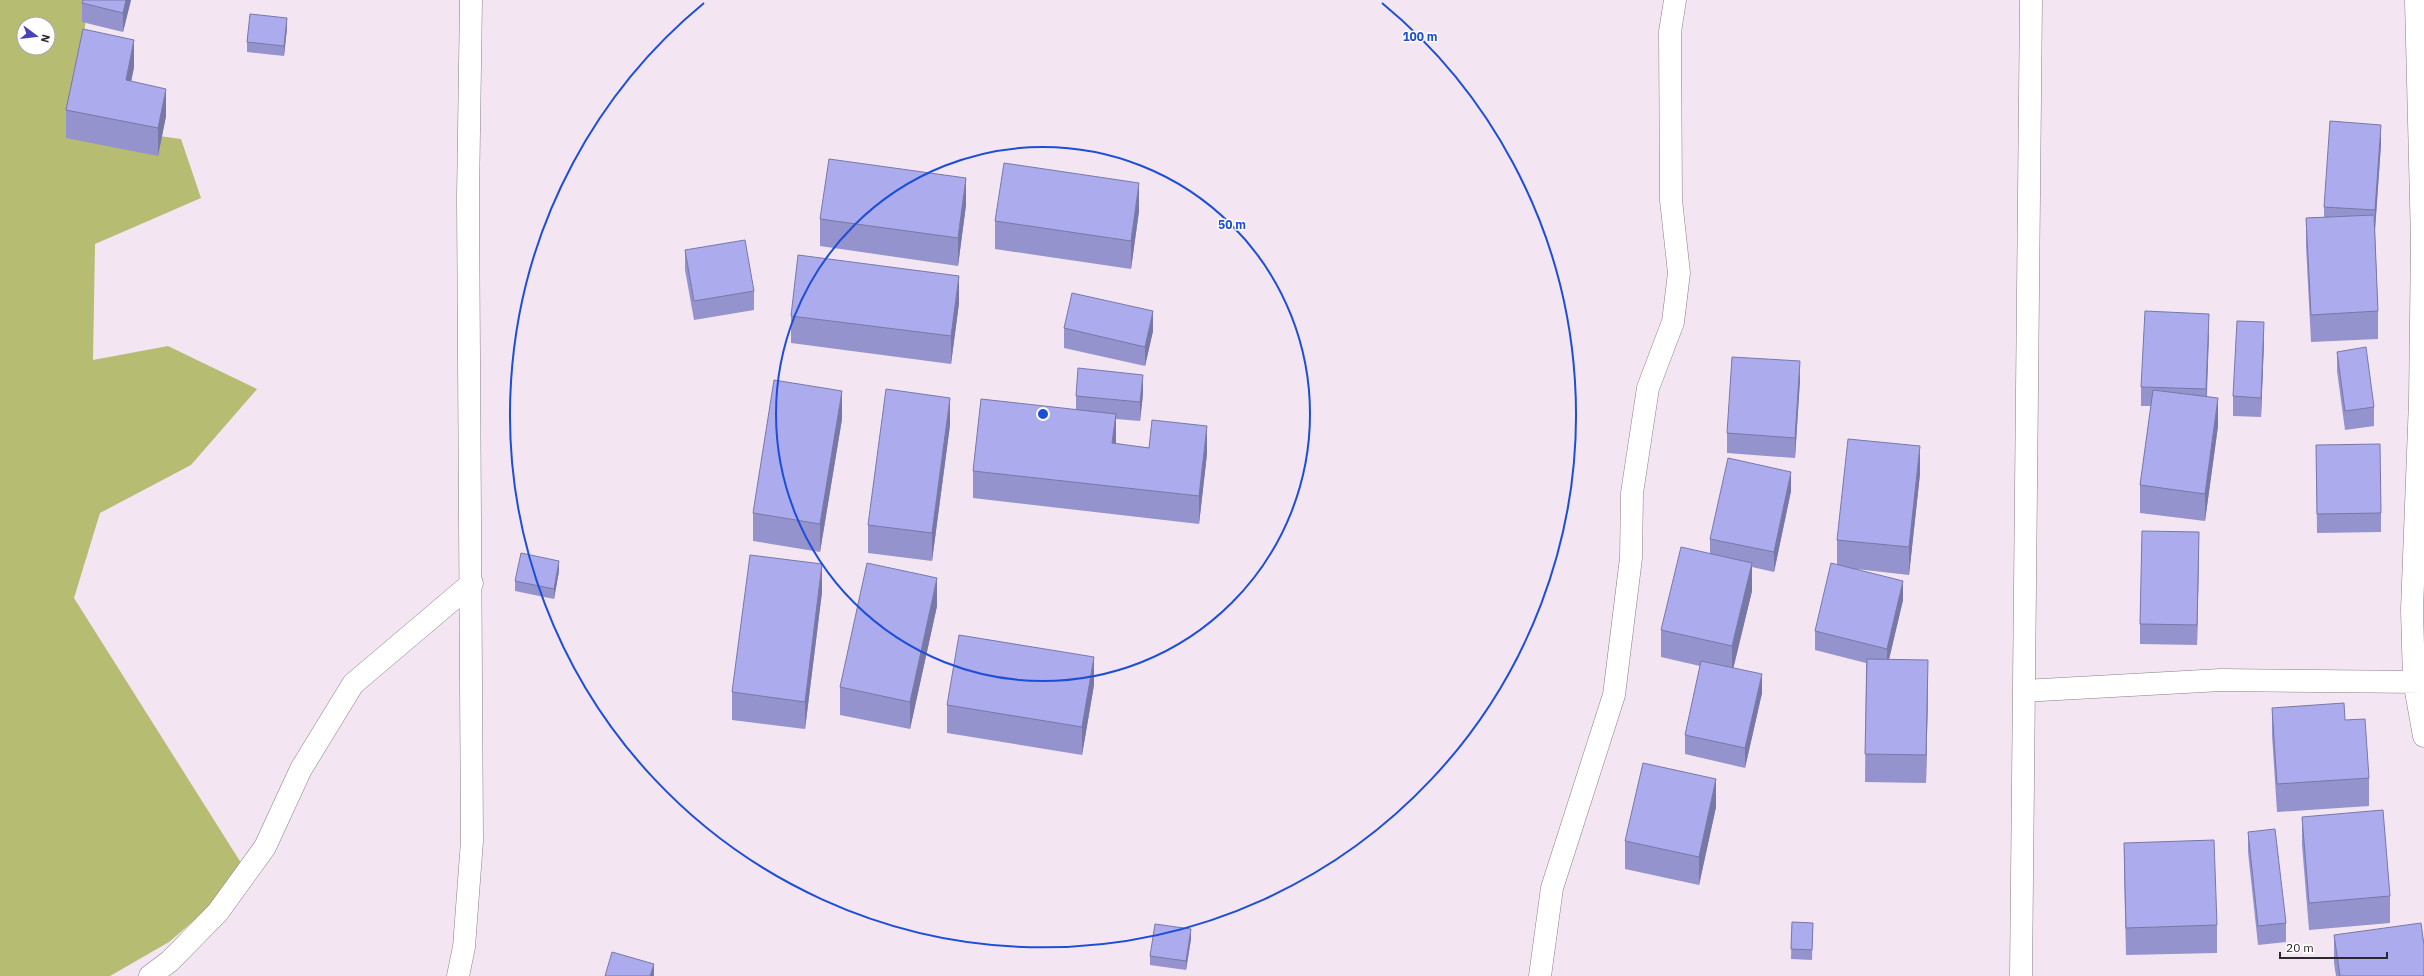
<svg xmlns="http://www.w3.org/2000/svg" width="2424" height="976" viewBox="0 0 2424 976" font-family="'IBM Plex Sans',sans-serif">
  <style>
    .forest { fill: #b6bc72; fill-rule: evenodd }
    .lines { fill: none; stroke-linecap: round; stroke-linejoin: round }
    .minor-casing { stroke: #897e88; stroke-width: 23 }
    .minor { stroke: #fff; stroke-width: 22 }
    .wall { fill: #9493cd }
    .shaded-wall { fill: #7878a7 }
    .building { fill: #acabee; stroke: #7878a7 }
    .ring { fill: none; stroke: #1d4ed8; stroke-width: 2 }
    .centre { fill: #1d4ed8; stroke: #fff; stroke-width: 2 }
    .ring-label { font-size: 12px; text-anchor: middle; font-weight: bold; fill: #1d4ed8; stroke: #fff; stroke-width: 3; stroke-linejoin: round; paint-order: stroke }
  </style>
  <rect width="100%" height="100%" fill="#f3e6f2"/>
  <path class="forest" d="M0,0H89L70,124L181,139L201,198L95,244L93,360L168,346L257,389L191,465L100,513L74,598L248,874L169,942L110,976H0ZM24,24H48V48H24Z"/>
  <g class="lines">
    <defs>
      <path id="minor" d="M2416,0L2422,241L2420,401L2412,610L2414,680L2424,736
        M2024,691L2221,680L2424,682
        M150,976L170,961L218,912L265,847L301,769L353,684L472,583
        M458,976L464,947L472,841L468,197L471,0
        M1540,976L1552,888L1614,695L1631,558L1632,493L1648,388L1673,322L1679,273L1671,200L1670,32L1675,0
        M2021,976L2031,0"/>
    </defs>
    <use href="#minor" class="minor-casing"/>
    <use href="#minor" class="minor"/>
  </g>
  <path class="wall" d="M83,0H131L123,32L82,22V3Z
    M287,28L284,56L247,52V42Z
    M134,67L131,81L166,116L158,156L66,138V110Z
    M2381,144L2375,230L2378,311V339L2311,342L2306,246V218L2324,217V207Z
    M966,205L958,266L820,246V219Z
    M1139,211L1131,269L995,249V221Z
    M685,250L754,291V310L694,320L685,270Z
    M959,303L951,364L791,343V316Z
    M1064,328L1153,331L1145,366L1064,348Z
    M2209,333L2207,396L2218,426L2205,521L2140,513V485L2151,406H2141V387Z
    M2264,341L2261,417L2233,416V396Z
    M2337,352L2374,407V426L2345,430L2337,371Z
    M1800,380L1795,458L1727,453V433Z
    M1143,394L1140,421L1116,419L1115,444L1207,454L1199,524L973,498V471L1076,410V396Z
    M842,419L820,552L753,541V513Z
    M950,425L932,561L868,553V525Z
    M2316,445L2381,513V532L2317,533Z
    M1920,474L1909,575L1856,569L1903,600L1889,659L1928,687L1926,783L1865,782L1866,663L1815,650V631L1837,565V540Z
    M1791,491L1774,572L1752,567V591L1733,668L1762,693L1745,768L1685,754V735L1700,666L1661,657V630L1710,554V539Z
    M2199,551L2197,645L2140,644V624Z
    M559,571L554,599L515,591V581Z
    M822,592L805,729L732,720V692Z
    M937,606L910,729L840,715V687Z
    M1094,685L1082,755L947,733V705Z
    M2272,708L2369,778V806L2277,812L2272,735Z
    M1716,807L1699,885L1625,869V841Z
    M2302,817L2390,896V923L2309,930L2302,845Z
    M2248,832L2286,923V942L2258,945L2248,852Z
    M2124,843L2217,925V953L2126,955L2124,871Z
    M1792,922L1813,923L1812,960L1791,959Z
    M2334,935L2424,976H2336L2334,963Z
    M1191,939L1186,970L1150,965V956Z"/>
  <path class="shaded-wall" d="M126,0H131L123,32V13Z
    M287,18V28L284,56V46Z
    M134,40V67L126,108V80Z
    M166,89V116L158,156V128Z
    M2381,125V144L2375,230V210Z
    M966,178V205L958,266V238Z
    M1139,183V211L1131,269V241Z
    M959,276V303L951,364V336Z
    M1153,311V331L1145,366V347Z
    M2209,314V333L2206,408V389Z
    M2264,322V341L2261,417V398Z
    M1800,361V380L1795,458V438Z
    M1143,375V394L1140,421V402Z
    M842,391V419L820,552V524Z
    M950,398V425L932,561V533Z
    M2218,398V426L2205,521V494Z
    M1116,414V442L1112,471V443Z
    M1207,426V454L1199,524V496Z
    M1920,446V474L1909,575V547Z
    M1791,472V491L1774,572V552Z
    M2199,532V551L2197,645V625Z
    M559,561V571L554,599V589Z
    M1752,563V591L1732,674V646Z
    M822,564V592L805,729V702Z
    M937,578V606L910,729V702Z
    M1903,581V600L1887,668V649Z
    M1094,657V685L1082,755V727Z
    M1928,660V687L1926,783V755Z
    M1762,674V693L1745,768V748Z
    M1716,779V807L1699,885V857Z
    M1191,929V939L1186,970V961Z
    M654,964V976H650Z"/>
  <path class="building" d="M83,0H126L123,13L82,3Z
    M250,14L287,18L284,46L247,42Z
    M83,29L134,40L126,80L166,89L158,128L66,110Z
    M2330,121L2381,125L2375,210L2324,207Z
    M829,159L966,178L958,238L820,219Z
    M1004,163L1139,183L1131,241L995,221Z
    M2374,215L2378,311L2311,315L2306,218Z
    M745,240L754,291L694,301L685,250Z
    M798,255L959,276L951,336L791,316Z
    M1072,293L1153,311L1145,347L1064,328Z
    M2145,311L2209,314L2206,389L2141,387Z
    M2237,321L2264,322L2261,398L2233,396Z
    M2366,347L2374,407L2345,411L2337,352Z
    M1732,357L1800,361L1795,438L1727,433Z
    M1078,368L1143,375L1140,402L1076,396Z
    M774,380L842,391L820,524L753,513Z
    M886,389L950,398L932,533L868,525Z
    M2153,390L2218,398L2205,494L2140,485Z
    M981,399L1116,414L1112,443L1149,448L1152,420L1207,426L1199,496L973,471Z
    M1848,439L1920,446L1909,547L1837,540Z
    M2380,444L2381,513L2317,514L2316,445Z
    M1728,458L1791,472L1774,552L1710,539Z
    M2142,531L2199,532L2197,625L2140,624Z
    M1681,547L1752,563L1732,646L1661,630Z
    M521,553L559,561L554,589L515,581Z
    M750,555L822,564L805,702L732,692Z
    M867,563L937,578L910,702L840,687Z
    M1831,563L1903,581L1887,649L1815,631Z
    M959,635L1094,657L1082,727L947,705Z
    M1867,659L1928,660L1926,755L1865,754Z
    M1701,661L1762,674L1745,748L1685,735Z
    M2344,703L2345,720L2365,719L2369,778L2277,784L2272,708Z
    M1643,763L1716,779L1699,857L1625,841Z
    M2383,810L2390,896L2309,903L2302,817Z
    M2275,829L2286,923L2258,926L2248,832Z
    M2214,840L2217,925L2126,928L2124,843Z
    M1792,922L1813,923L1812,950L1791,949Z
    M2421,923L2424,945V976H2340L2334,935Z
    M1155,924L1191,929L1186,961L1150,956Z
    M612,952L654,964L650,976H605Z"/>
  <g class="ring">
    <circle cx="1043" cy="414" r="267"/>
    <path d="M1382 3A533 533 0 1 1 704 3"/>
  </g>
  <circle cx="1043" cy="414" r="6" class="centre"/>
  <g class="ring-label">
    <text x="1420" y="41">100 m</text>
    <text x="1232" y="229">50 m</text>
  </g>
  <g transform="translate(36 36) rotate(105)"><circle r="19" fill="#ffffff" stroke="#aba9ab"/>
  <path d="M0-3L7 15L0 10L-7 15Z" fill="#4842b9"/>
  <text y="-6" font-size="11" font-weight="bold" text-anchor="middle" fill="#2d282d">N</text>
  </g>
  <path d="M2280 952v6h107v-6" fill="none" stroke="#2d282d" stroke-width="2"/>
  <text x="2286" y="952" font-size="12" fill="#2d282d" stroke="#ffffff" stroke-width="3" paint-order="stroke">20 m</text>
</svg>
